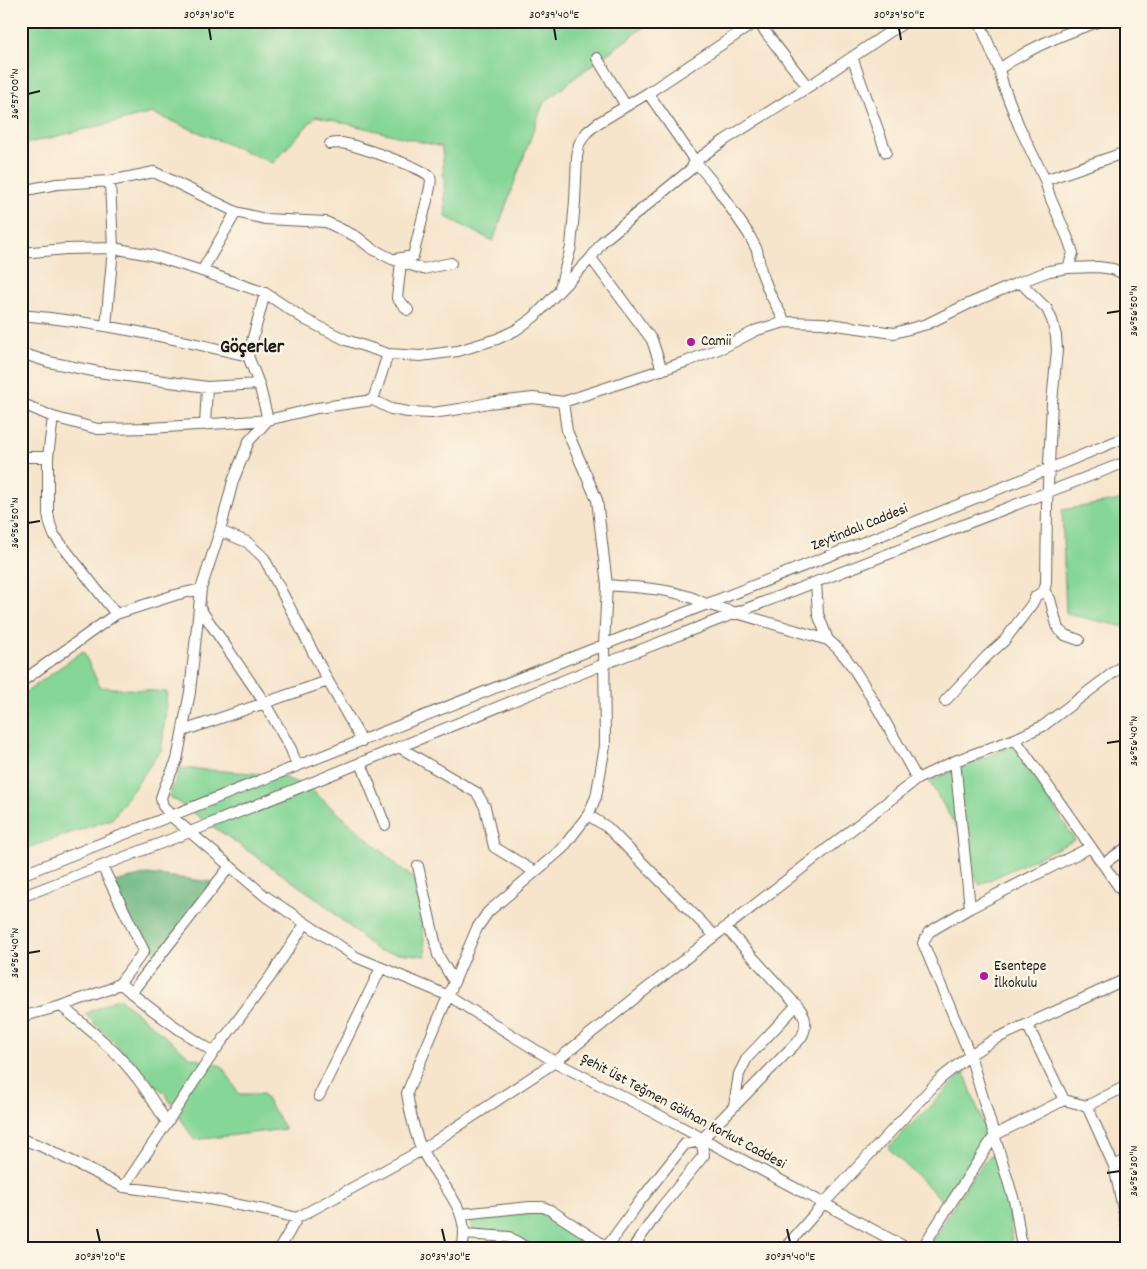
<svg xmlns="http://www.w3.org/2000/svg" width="1147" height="1269" viewBox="0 0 1147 1269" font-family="Dekko,sans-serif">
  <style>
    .green { fill: #85d697; stroke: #50795a }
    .forest { fill: #6cb780; stroke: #446a4e }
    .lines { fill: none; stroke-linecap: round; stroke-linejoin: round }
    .minor-casing { stroke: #686259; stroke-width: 12 }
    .minor { stroke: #fff; stroke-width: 10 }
    .ticks { fill: none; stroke: #1c1c1c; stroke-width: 2 }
    .poi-dot { fill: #b5179e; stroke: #fcf5e5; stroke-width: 2 }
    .labels { text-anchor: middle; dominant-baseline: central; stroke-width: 5; stroke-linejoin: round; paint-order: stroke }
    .poi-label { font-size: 15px; fill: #1c1c1c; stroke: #fcf5e5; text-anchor: start }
    .street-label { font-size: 15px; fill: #1c1c1c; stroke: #fcf5e5 }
    .district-label { font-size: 20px; font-weight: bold; fill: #1c1c1c; stroke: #fcf5e5 }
    .neatline { fill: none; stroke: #1c1c1c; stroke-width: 2 }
    .ticks-label { font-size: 12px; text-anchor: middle; fill: #1c1c1c }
  </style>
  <rect width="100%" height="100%" fill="#fcf5e5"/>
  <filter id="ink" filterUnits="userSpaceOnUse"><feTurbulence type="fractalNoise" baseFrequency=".02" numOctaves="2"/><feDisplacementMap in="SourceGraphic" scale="10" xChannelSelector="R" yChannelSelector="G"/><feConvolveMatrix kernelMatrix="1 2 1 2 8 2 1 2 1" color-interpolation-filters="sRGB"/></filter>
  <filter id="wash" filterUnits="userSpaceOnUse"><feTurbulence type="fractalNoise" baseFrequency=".0096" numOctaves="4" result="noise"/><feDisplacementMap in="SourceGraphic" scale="20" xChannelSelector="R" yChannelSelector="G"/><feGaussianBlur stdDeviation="1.12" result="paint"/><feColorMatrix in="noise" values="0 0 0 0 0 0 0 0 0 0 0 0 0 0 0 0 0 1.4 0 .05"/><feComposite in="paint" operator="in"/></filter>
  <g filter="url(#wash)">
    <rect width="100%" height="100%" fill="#f6e4cb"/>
    <path class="green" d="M29,21H652L577,76L543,104L493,241L446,217L442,147L316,116L273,163L152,113L21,145V25Z
      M1126,499V627L1066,614L1062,510Z
      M83,651L100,687L167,692L162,749L112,819L21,850V696Z
      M1013,746L1075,840L979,885L960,833L929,781Z
      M181,768L278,775L308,787L416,881L426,956L378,951L316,898L169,796Z
      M119,998L190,1057L222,1066L239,1094H263L285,1129L194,1140L166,1095L85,1014Z
      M964,1072L987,1134L985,1140L943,1201L888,1148Z
      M990,1155H995L1010,1217L1012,1248H928C947,1216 966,1183 990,1155Z
      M538,1211L549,1214L594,1245L592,1248H534L512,1233L473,1230L470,1216Z"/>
    <path class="forest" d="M148,874L213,882L158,954L139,939L114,882Z"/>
  </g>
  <g filter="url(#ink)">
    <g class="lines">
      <defs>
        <path id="minor" d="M757,21L808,87
          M979,21L999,69L1003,85L1019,126L1045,180L1050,197L1068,239L1073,253L1068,268
          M852,57L886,152
          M597,58L626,106
          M999,69C1022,53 1051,39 1078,29C1085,26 1093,24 1100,21
          M648,93L695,161L715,185L748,233L757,250L761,271L770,294L785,322
          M330,144C334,143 338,143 342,143C354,145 425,168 430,177C432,181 430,187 429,192L413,256L396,259
          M1045,180L1126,152
          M21,191L57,184L110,181L154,172L236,212L265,219L326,222L357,237L371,248L392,259L423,269L451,263
          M21,253L66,249L113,248L151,255L202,271L265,293L306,320L346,340L388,354L420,356L458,351L497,339L516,330L534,317L591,258L603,241L691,169L695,161L725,140L808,87L888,33L907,21
          M591,258L652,340L662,370
          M401,262L397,298L408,310
          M202,271L236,212
          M559,291L571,247L575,201L577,157L579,144L587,132L598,123L648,93L757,21
          M265,293L248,356L259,384L268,420L249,441L233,481L220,531L201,589L190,692L177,760L165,786L161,798L163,806L171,816L265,896L356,957L449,996L555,1062L653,1112L907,1248
          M21,315C98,322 173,338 248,356
          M106,326L113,248L110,181
          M21,353L49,362L98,372L207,387L259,384
          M373,400L388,354
          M21,403L53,417L98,429L151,428L241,422L268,420L317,408L373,400L391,409L408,412L432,413L460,409L488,403L533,398L563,402L688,361L726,346L757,330L785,322L822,323L894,333L927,324L966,305L1020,282L1049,271L1068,268L1098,267L1113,269L1126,275
          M53,417L48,457V513L50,524L54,535L116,614
          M205,425L207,387
          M21,457H48
          M220,531L247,542L264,558L328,681L362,741
          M816,582L818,614L828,640
          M607,585C641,588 676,588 706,604L828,640C847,655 857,674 870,695C886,723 902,751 917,779
          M1044,591L1050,599L1058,629L1065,635L1079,640
          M199,607L264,702L291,749L297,766
          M21,682L116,614L175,595L201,589
          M945,701L987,656L1004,641L1032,604L1036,596L1044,591L1046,583L1047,506L1052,402L1057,350L1056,336L1052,320L1047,309L1020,282
          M183,731L328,681
          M1015,739L1126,897
          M399,747L477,793L485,807L494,847L535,872
          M955,761L970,908L929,932L923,943L970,1055L1015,1204L1022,1248
          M361,763L385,825
          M588,815L607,827L715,936
          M1103,864L1126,848
          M418,866L438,955L454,982
          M21,875L1049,469L1126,437
          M21,897L190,832L604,664L1126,462
          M970,908L1091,847
          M120,983C149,1009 180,1031 214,1052L270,977L305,924
          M131,993L230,866
          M61,1006C77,1019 93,1032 108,1046C132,1068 150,1095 167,1123
          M24,1016L61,1006L110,989L120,983L144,951L102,866
          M319,1096L381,968
          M1064,1100L1087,1106L1126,1086
          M734,1106L739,1074L747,1058L797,1005
          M1087,1106L1114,1166
          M21,1139L41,1146L124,1187L199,1197L274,1212L297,1218
          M1126,1160L1114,1166L1126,1223
          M124,1187L214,1052
          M461,1214L530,1207H543L550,1210L607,1247
          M464,1234L509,1237L527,1248
          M280,1248L297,1218L422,1150L555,1062L645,990L917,779L955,761L1015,739L1043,726L1126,663
          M462,1248C473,1209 437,1182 422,1150C414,1132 410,1112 407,1093L477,928L488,912L562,849L588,815L596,797L605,746L604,645L607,585L597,500L567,431L563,402
          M606,1248L640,1201L685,1144L701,1141
          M633,1248L660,1209L704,1155L701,1141L703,1138L801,1038C807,1028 807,1019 800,1009L726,928
          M785,1248L824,1203L940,1079L970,1055L995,1039L1126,979
          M922,1248L995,1135L1064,1100L1027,1024"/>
      </defs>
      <use href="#minor" class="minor-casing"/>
      <use href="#minor" class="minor"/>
    </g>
  </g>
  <path class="ticks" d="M209,28L211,40M554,28L556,40M899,28L901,40M28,94L40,91M1107,313L1120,311M28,523L40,521M1107,743L1120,741M28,953L40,951M1107,1173L1120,1171M97,1229L100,1242M442,1229L445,1242M787,1229L790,1242"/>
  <g class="poi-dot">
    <circle cx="691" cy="342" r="5"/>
    <circle cx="984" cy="976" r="5"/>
  </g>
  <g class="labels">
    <g class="poi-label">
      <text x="701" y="342">Camii</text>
      <text x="994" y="967">Esentepe<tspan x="994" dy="17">İlkokulu</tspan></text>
    </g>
    <g class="street-label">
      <text transform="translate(860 528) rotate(-22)">Zeytindalı Caddesi</text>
      <text transform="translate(683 1112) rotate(28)">Şehit Üst Teğmen Gökhan Korkut Caddesi</text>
    </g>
    <g class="district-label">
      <text x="252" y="348">Göçerler</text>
    </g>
  </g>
  <rect width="1147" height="1269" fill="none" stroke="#fcf5e5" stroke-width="55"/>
  <rect x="28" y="28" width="1092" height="1214" class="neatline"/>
  <g class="ticks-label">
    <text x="209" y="18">30°39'30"E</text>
    <text x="554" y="18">30°39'40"E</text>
    <text x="899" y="18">30°39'50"E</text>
    <text transform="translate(14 94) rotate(-90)" y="4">36°57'00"N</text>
    <text transform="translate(1133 311) rotate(-90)" y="4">36°56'50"N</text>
    <text transform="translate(14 523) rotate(-90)" y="4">36°56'50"N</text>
    <text transform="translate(1133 741) rotate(-90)" y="4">36°56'40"N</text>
    <text transform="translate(14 953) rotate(-90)" y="4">36°56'40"N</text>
    <text transform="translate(1133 1171) rotate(-90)" y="4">36°56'30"N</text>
    <text x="100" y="1260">30°39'20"E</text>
    <text x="445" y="1260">30°39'30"E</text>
    <text x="790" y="1260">30°39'40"E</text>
  </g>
</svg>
